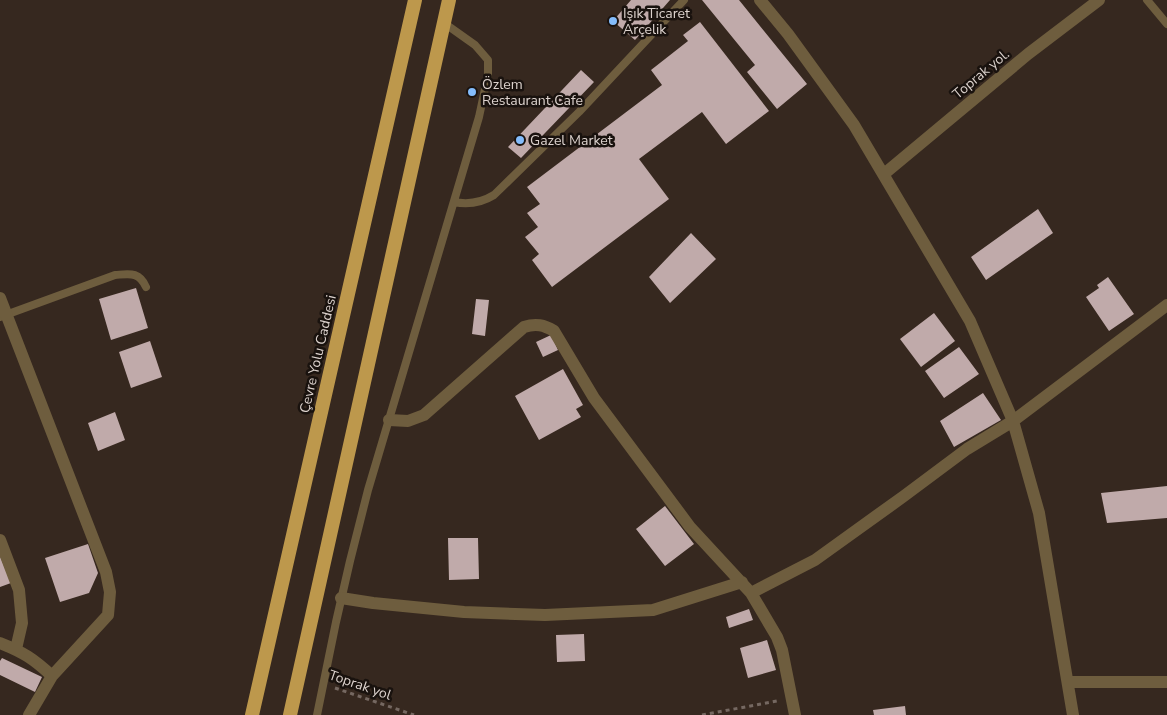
<svg xmlns="http://www.w3.org/2000/svg" width="1167" height="715" viewBox="0 0 1167 715" font-family="'Nunito Sans',sans-serif">
  <style>
    .building { fill: #c0aaaa }
    .lines { fill: none; stroke-linecap: round; stroke-linejoin: round }
    .path { stroke: #756861; stroke-width: 3; stroke-dasharray: 4 4; stroke-linecap: butt }
    .service { stroke: #6e5d3e; stroke-width: 8 }
    .minor { stroke: #6e5d3e; stroke-width: 12 }
    .trunk { stroke: #bd984c; stroke-width: 14 }
    .poi-dot { fill: #84bcfb; stroke: #19120e; stroke-width: 2 }
    .labels { text-anchor: middle; dominant-baseline: central; stroke-width: 5; stroke-linejoin: round; paint-order: stroke }
    .poi-label { font-size: 14px; fill: #dcd2cd; stroke: #19120e; text-anchor: start }
    .street-label { font-size: 14px; fill: #dcd2cd; stroke: #19120e }
  </style>
  <rect width="100%" height="100%" fill="#36281f"/>
  <path class="building" d="M631,0H670L635,40L613,21Z
    M702,0H739L807,84L777,109L747,72L755,65Z
    M700,22L769,111L726,144L702,112L639,159L669,199L552,287L532,260L539,254L525,237L538,227L527,213L540,204L527,187L662,85L651,70L688,41L683,35Z
    M581,70L594,82L521,158L508,147Z
    M1038,209L1053,233L986,280L971,257Z
    M691,233L716,259L670,303L649,277Z
    M1108,277L1134,314L1109,331L1086,297L1099,288L1097,285Z
    M136,288L148,328L111,340L99,299Z
    M476,299L489,300L485,336L472,334Z
    M934,313L955,341L921,367L900,339Z
    M551,335L558,350L543,357L536,342Z
    M150,341L162,377L131,388L119,352Z
    M959,347L979,374L944,398L925,371Z
    M563,369L583,405L576,409L581,417L539,440L515,396Z
    M983,393L1001,420L954,447L940,421Z
    M115,412L125,440L98,451L88,423Z
    M1167,486V518L1107,523L1101,493Z
    M665,506L694,544L665,566L636,529Z
    M448,538H478L479,579L449,580Z
    M88,544L98,573L89,593L60,602L45,558Z
    M0,556L11,583L0,587Z
    M749,609L753,620L729,628L726,617Z
    M584,634L585,661L557,662L556,635Z
    M767,640L776,670L748,678L740,648Z
    M2,658L42,677L35,692L0,675V661Z
    M905,706L906,715H874L873,710Z"/>
  <g class="lines">
    <path class="path" d="M335,688L414,715
      M702,715L777,701"/>
    <path class="service" d="M1147,0L1167,24
      M454,202C469,205 481,203 494,195L579,112L684,0
      M0,317L115,275C129,274 139,271 146,287
      M317,715L336,622L350,561L368,490L479,117L488,75V60L475,45L444,23"/>
    <path class="minor" d="M760,0L788,34L854,125L970,321L1013,421L1039,513L1073,715
      M884,174L1028,54L1099,0
      M0,298L106,572L110,592L108,615L52,676L29,715
      M389,420L408,421L424,415L524,327C536,323 544,325 554,331L594,398L690,527L751,593L777,637L782,650L795,715
      M0,540L19,590L22,623L16,649
      M751,593L815,560L904,496L967,449L1013,421L1167,305
      M341,598L373,603L464,612L545,615L653,610L742,582
      M0,643C23,652 34,659 52,676
      M1068,682H1167"/>
    <path class="trunk" d="M252,715L415,0
      M290,715L449,0"/>
  </g>
  <g class="poi-dot">
    <circle cx="613" cy="21" r="5"/>
    <circle cx="472" cy="92" r="5"/>
    <circle cx="520" cy="140" r="5"/>
  </g>
  <g class="labels">
    <g class="poi-label">
      <text x="623" y="13">Işık Ticaret<tspan x="623" dy="16">Arçelik</tspan></text>
      <text x="482" y="84">Özlem<tspan x="482" dy="16">Restaurant Cafe</tspan></text>
      <text x="530" y="140">Gazel Market</text>
    </g>
    <g class="street-label">
      <text transform="translate(981 74) rotate(-40)">Toprak yol.</text>
      <text transform="translate(318 354) rotate(-77)">Çevre Yolu Caddesi</text>
      <text transform="translate(360 685) rotate(19)">Toprak yol</text>
    </g>
  </g>
</svg>
